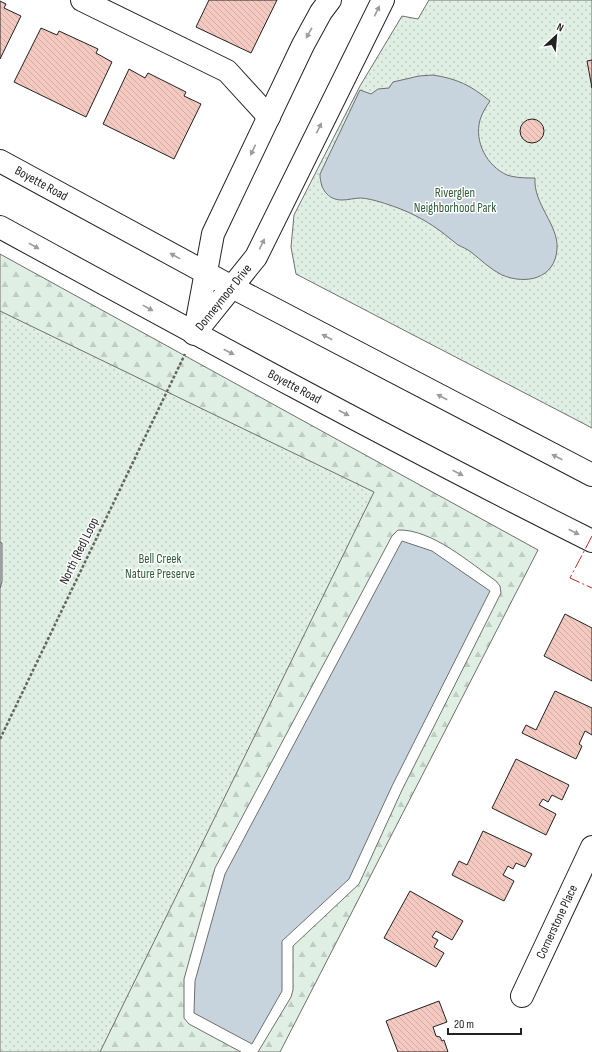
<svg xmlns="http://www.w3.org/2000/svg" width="592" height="1052" viewBox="0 0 592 1052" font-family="'Sofia Sans Condensed',sans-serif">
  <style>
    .forest { fill: url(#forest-firs); stroke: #6f6f6f }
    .park { fill: url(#park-dots); stroke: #6f6f6f }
    .water { fill: #c7d3dd; stroke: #6f6f6f }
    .building { fill: url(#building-back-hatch); stroke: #222 }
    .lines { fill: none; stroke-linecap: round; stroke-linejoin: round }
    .minor-casing { stroke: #222; stroke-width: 24 }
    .major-casing { stroke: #222; stroke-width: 24 }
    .path { stroke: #646464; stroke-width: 2.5; stroke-dasharray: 3 2; stroke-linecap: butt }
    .minor { stroke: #fff; stroke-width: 22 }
    .major { stroke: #fff; stroke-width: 22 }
    .power { stroke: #c62828; stroke-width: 1; stroke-dasharray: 14 3 2 3; stroke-linecap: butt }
    .oneway { fill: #9c9c9c }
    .labels { text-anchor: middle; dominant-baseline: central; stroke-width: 3; stroke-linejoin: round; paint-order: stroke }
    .street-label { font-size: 13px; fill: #222; stroke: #fff }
    .park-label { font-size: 13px; fill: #2f5e38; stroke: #fff }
  </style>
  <defs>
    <pattern id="forest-firs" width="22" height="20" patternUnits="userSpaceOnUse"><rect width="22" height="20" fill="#e0efe3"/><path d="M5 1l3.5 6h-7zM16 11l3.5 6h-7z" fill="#c0cdc2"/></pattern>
    <pattern id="park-dots" width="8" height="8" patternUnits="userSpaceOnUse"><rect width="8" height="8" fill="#e0efe3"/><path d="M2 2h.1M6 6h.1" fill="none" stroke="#c0cdc2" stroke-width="1.8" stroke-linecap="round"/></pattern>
    <pattern id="building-back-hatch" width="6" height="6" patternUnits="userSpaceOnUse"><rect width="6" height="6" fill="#f3c9c0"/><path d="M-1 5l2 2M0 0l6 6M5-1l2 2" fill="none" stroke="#d0aca5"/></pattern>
  </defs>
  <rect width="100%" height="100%" fill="#fff"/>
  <path class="forest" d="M0,254L538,550L280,1052H258L291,997L293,990V946L359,884L402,790L501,593L500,586L496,581C470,563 432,529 398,530L392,536L215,868L184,979V1018L189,1024L241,1052H0Z"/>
  <path class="park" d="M429,0H592V428L296,274L291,247L294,215L360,86L402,16L418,19Z
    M0,311L374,492L100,1052H0Z"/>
  <path class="water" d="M433,75C458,79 470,85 490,101C486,107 482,113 480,120C474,142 487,166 507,175C516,178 526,178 535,178C533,204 559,225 557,249C555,279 526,285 502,275C490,269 481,260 471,252C467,249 462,247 458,245C453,241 448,237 443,233C430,223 414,214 398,208C387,204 373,199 361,198C355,198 348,200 342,200C327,200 320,188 320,174L360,90L371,94L378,89L389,88L393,82L419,76Z
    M402,541L432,551L490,591L392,786L349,879L282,941V991L252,1044L194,1013L195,981L225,874Z
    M0,542L2,543V582L0,588Z"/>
  <path class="building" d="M209,0H277L251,53L196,27Z
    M0,1L6,4L4,8L21,16L0,59Z
    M41,28L57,35L59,31L98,49L96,53L112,62L86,117L14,82Z
    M592,60V88L587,61Z
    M129,69L145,78L148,73L186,92L184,96L201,104L174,159L103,124Z
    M520 131a12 12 0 1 1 24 0a12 12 0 1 1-24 0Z
    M565,614L592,628V681L544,656Z
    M555,691L592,708V735L585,731L579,744L582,746L576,759L522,733L526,725L536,730Z
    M516,759L569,785L562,800L552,795L548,802L543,799L539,805L556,814L546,835L492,808Z
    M483,831L532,854L525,867L516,863L513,869L508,866L503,875L514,881L504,901L452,875L459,861L467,865Z
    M410,891L463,921L452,940L436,931L432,937L438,940L434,947L444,953L436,967L384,938Z
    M439,1001L447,1022L433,1027L436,1036L440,1037L442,1041L444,1040L448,1052H398L386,1021Z"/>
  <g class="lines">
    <defs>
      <g id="minor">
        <path d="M82,0L227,71L269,117"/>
        <path d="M195,331L213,234L303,45L321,12L330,0"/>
        <path id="s1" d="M194,334L256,257L383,0"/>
        <path id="s2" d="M522,996L592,847"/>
      </g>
      <g id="major">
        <path id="s3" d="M0,161L232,287L592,475"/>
        <path id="s4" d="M0,227C196,334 392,441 592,541"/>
      </g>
    </defs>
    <use href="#minor" class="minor-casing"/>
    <use href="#major" class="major-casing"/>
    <path class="path" d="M0,739L185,354"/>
    <use href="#minor" class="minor"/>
    <use href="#major" class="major"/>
    <path class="power" d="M592,536L570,578L592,588"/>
  </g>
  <defs><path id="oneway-solid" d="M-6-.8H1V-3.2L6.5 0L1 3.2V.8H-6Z"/></defs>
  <g class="oneway">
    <use href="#oneway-solid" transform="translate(377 11) rotate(-64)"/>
    <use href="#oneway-solid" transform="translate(309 33) rotate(119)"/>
    <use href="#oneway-solid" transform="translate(319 128) rotate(-64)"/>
    <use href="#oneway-solid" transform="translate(253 150) rotate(115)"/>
    <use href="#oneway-solid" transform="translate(262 244) rotate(-64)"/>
    <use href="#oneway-solid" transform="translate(34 246) rotate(29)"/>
    <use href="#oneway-solid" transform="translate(175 256) rotate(-151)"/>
    <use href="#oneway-solid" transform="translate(148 308) rotate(29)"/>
    <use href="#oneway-solid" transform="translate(327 337) rotate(-152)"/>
    <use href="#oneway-solid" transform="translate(229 352) rotate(28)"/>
    <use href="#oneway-solid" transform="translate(442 397) rotate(-152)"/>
    <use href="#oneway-solid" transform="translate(344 413) rotate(28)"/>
    <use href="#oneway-solid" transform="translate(557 457) rotate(-153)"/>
    <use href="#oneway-solid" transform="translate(458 473) rotate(27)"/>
    <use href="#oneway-solid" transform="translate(574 532) rotate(27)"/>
  </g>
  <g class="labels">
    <g class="street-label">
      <text stroke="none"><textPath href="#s3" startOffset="47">Boyette Road</textPath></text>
      <text stroke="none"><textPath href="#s1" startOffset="47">Donneymoor Drive</textPath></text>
      <text stroke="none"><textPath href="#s4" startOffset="335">Boyette Road</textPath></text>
      <text transform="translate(79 551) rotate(-64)">North (Red) Loop</text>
      <text stroke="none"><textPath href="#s2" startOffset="82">Cornerstone Place</textPath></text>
    </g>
    <g class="park-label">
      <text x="455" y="193">Riverglen<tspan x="455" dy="15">Neighborhood Park</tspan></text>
      <text x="160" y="559">Bell Creek<tspan x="160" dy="15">Nature Preserve</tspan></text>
    </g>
  </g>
  <g transform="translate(556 36) rotate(26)" stroke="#ffffff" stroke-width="3" paint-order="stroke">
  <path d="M0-3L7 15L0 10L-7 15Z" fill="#222222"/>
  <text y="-6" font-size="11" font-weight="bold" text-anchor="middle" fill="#222222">N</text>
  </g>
  <path d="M448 1028v6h73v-6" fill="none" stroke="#222222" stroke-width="2"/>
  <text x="454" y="1028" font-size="12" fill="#222222" stroke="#ffffff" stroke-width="3" paint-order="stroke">20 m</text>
</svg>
